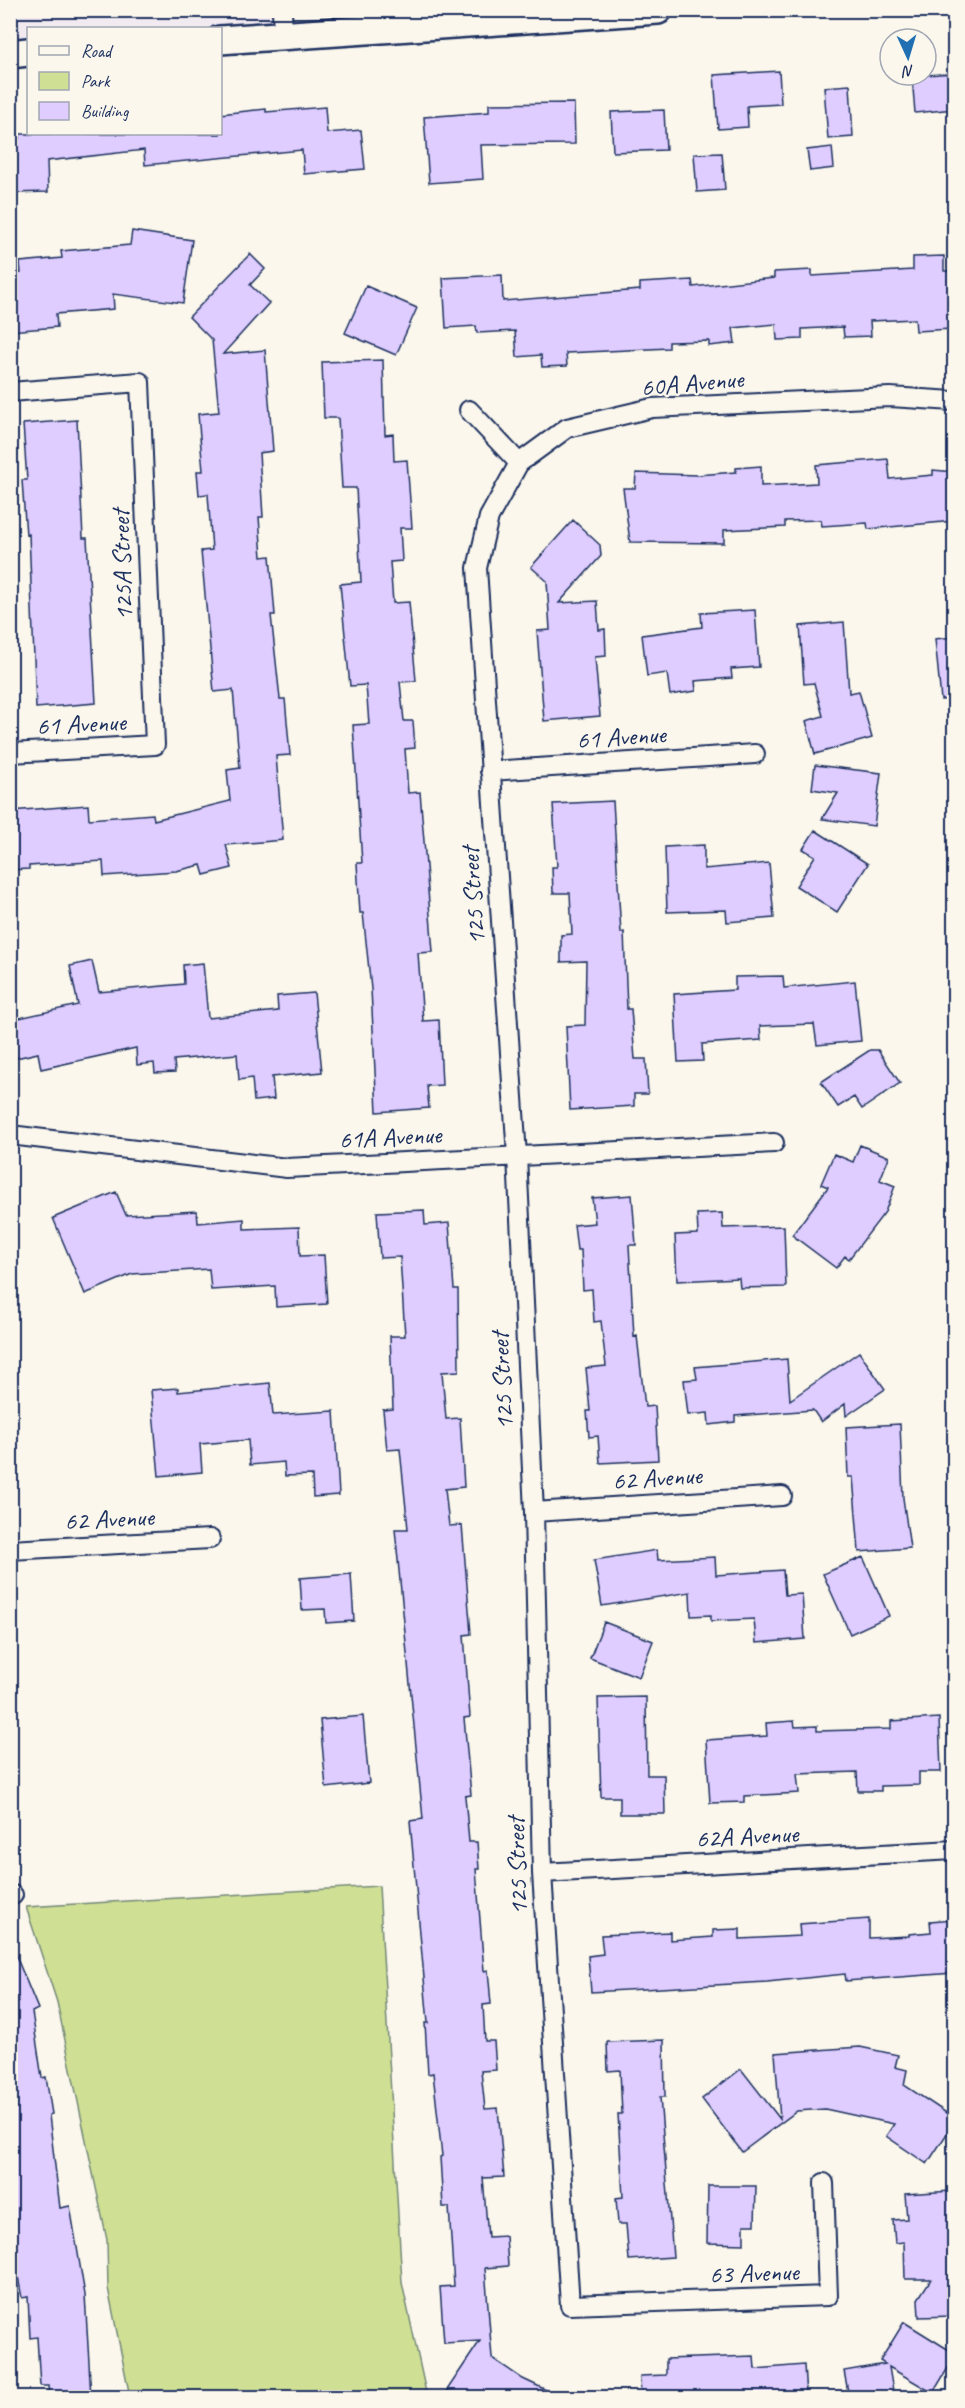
<svg xmlns="http://www.w3.org/2000/svg" width="965" height="2408" viewBox="0 0 965 2408" font-family="Caveat,sans-serif">
  <style>
    .built { fill: #f2eaf1 }
    .green { fill: #cfe094; stroke: #758879; stroke-width: 1.5 }
    .building { fill: #decdfe; stroke: #1b2f5e; stroke-width: 1.5 }
    .lines { fill: none; stroke-linecap: round; stroke-linejoin: round }
    .street-casing { stroke: #1b2f5e; stroke-width: 22 }
    .secondary-casing { stroke: #1b2f5e; stroke-width: 32 }
    .street { stroke: #fbf7ec; stroke-width: 18 }
    .secondary { stroke: #fbf7ec; stroke-width: 27 }
    .labels { text-anchor: middle; dominant-baseline: central; stroke-width: 4.5; stroke-linejoin: round; paint-order: stroke }
    .street-label { font-size: 26px; fill: #1b2f5e; stroke: #fbf7ec }
  </style>
  <rect width="100%" height="100%" fill="#fbf7ec"/>
  <filter id="ink" filterUnits="userSpaceOnUse"><feTurbulence type="fractalNoise" baseFrequency=".0167" numOctaves="2"/><feDisplacementMap in="SourceGraphic" scale="12" xChannelSelector="R" yChannelSelector="G"/><feConvolveMatrix kernelMatrix="1 2 1 2 8 2 1 2 1" color-interpolation-filters="sRGB"/></filter>
  <g filter="url(#ink)">
    <path class="built" d="M11,11H275L276,31L28,28V48L11,49Z"/>
    <path class="green" d="M379,1886L402,2283L427,2397H130L108,2288L107,2240L57,2002L26,1907Z"/>
    <path class="building" d="M779,71L781,104L747,106L748,127L718,129L714,75Z
      M954,73V109L915,113L912,76Z
      M850,85L853,137L828,139L824,87Z
      M574,103L575,144L481,145L483,179L429,183L424,117L489,112V104Z
      M325,107L327,133L361,130L365,169L304,174L302,150L145,165L144,150L47,161L48,192L10,193V138H20L19,134H220V114L266,109V112Z
      M664,110L666,150L613,152L611,112Z
      M832,147L834,168L810,171L807,150Z
      M722,153L725,190L697,192L694,154Z
      M132,231L192,240L183,303L113,294L114,309L56,314L57,327L10,331V274L21,273L20,262L62,258L61,251L130,245Z
      M250,254L265,269L250,285L269,303L223,354L265,350L273,451L259,453L263,517H259L262,557L270,556L275,615H271L280,699H285L290,755L276,756L283,840L226,845L232,868L204,875L201,865L176,871L104,876L103,861L29,866V869L10,870V811L88,805L89,819L153,814L154,820L230,801L227,770L240,768L233,690L214,692L201,551L212,550L208,494L199,495L197,471H203L198,414L219,412L212,340L189,317Z
      M944,256V271H954L952,329L916,331L915,319L870,321L871,336L844,337L843,327L802,329V339L777,340L776,324L733,328L735,343L709,346V341L669,342V348L566,353L567,366L542,367L541,355L517,357L515,331L477,333L476,326L446,328L443,278L502,275L503,301L640,290V283L692,280L693,287L774,278V272L812,270V276L913,270V257Z
      M366,286L417,308L396,355L345,333Z
      M383,360L385,435L393,434L394,461L407,460L412,528H400L402,561L390,562L393,603L409,602L416,681L400,682L404,721H413L415,748L405,749L408,793L420,792L433,952L418,953L423,1021L439,1020L442,1085L427,1086L429,1108L377,1112L371,989L363,913H360L357,863H362L353,725L369,724L366,685L350,686L340,584L361,582L356,488H342L338,418H324L322,362Z
      M77,420L83,538H87L96,703L36,708L29,534L26,535L22,480H27L23,424Z
      M888,459L890,479L933,475V470L954,472V521L868,529L867,523L822,526L821,520L785,521V527L724,530V543L630,542L623,488H635L636,473L697,475L736,472V468L761,466V486L817,483L816,465Z
      M573,520L600,545L601,556L559,603L597,601L599,630L605,629L606,656L595,657L600,716L544,721L537,631L550,630L547,581L531,567Z
      M755,610L759,667L731,669L732,678L695,681L696,691L670,695L667,673L647,676L642,635L702,627L701,613Z
      M844,622L849,693L859,691L872,738L815,754L806,721L823,716L814,683L804,684L800,626Z
      M954,637V699L941,700L935,639Z
      M815,765L881,773L874,826L822,819L838,793L812,789Z
      M613,801L621,933L624,932L627,1009H631L635,1059H646L648,1094H634V1106L570,1110L566,1026L585,1025L586,961L561,962V935L572,934L570,893H553L552,867H557L553,804Z
      M815,830L868,864L837,912L796,886L815,856L803,849Z
      M704,845V869L769,863L774,918L727,922L726,910L667,912L665,847Z
      M92,961L99,992L184,984L183,965L203,963L208,1018L278,1011L277,996L314,993L322,1072L272,1077L274,1099L254,1101L252,1078L239,1080L237,1054L174,1060L175,1072L155,1073L154,1063L137,1065L136,1048L41,1069L38,1053L16,1058L10,1020L78,1005L70,966Z
      M783,976L784,988L855,981L861,1041L817,1045L814,1024L760,1026L761,1040L702,1044L703,1061L678,1062L674,994L735,990V977Z
      M870,1050H878L900,1083L862,1109L854,1097L838,1107L821,1082Z
      M860,1145L889,1157L880,1180L895,1186L885,1212L849,1259L845,1256L836,1268L792,1235L828,1187L821,1184L834,1154L853,1162Z
      M116,1192L126,1215L197,1211L198,1223L244,1219V1229L299,1227L300,1256L324,1255L327,1304L276,1307L275,1286L211,1290L209,1269L132,1274L85,1294L53,1218Z
      M632,1195L636,1245H629L634,1337L637,1336L645,1407L655,1406L658,1460L600,1463L598,1436L589,1437L587,1411H590L586,1368L606,1366L601,1321L594,1322L592,1289L583,1290L581,1250H577L574,1225L595,1223L592,1198Z
      M424,1210L425,1225L449,1223L454,1289H458L459,1371L442,1372L446,1419L460,1418L464,1487L445,1489L449,1526L462,1525L471,1634L464,1635L470,1717L464,1718L471,1795L465,1796L469,1842H477L479,1869H476L484,1971L488,1970L491,2004L483,2005L485,2041H494L496,2070L481,2071L485,2109L498,2108L504,2177L483,2178L488,2237L506,2236L508,2266L485,2268L492,2358L523,2379L561,2397H458L447,2390L480,2341L444,2343L440,2287L454,2286L449,2207H443L440,2157L442,2156L433,2073L428,2074L425,2023H428L410,1821L423,1819L395,1529H408L400,1449L387,1450L383,1410L393,1409L390,1336H405L400,1257L380,1258L377,1212Z
      M722,1213L723,1228L784,1226L786,1287L740,1288L739,1278L677,1281L675,1235L698,1234L697,1214Z
      M859,1352L885,1389L846,1416L845,1404L821,1422L813,1410L735,1416V1422L709,1425L708,1413L688,1415L684,1380L697,1379L695,1367L787,1359L790,1400Z
      M270,1383L273,1415L334,1411L339,1495L313,1497L312,1475L285,1476L284,1462L250,1465L248,1440L200,1444L202,1472L159,1476L151,1390L178,1388V1392Z
      M900,1424L903,1498L910,1548L859,1552L853,1477H848L846,1427Z
      M657,1550L658,1560L715,1557L716,1575L783,1570L785,1595L802,1594L805,1639L756,1643L754,1619L711,1621V1615L691,1616L690,1592L602,1606L594,1560Z
      M863,1557L889,1616L850,1634L823,1574Z
      M351,1574L354,1621L326,1623L325,1609L302,1610L300,1578Z
      M604,1622L653,1641L639,1677L590,1658Z
      M646,1697L647,1775H664L665,1814H620V1797H601L598,1698Z
      M363,1716L369,1783L326,1788L320,1720Z
      M939,1718L941,1772H919V1785L881,1786V1791H858L857,1772L797,1774L799,1793L744,1796V1802L710,1803L706,1740L767,1736L766,1723L794,1721L795,1727L817,1726V1731L891,1729V1721Z
      M869,1919V1938L909,1936V1934L931,1932L930,1921L954,1919V1973L846,1981L845,1974L767,1982L591,1992L588,1956L603,1954L601,1935L670,1932V1940L713,1937V1930L740,1929V1939L800,1936L799,1924Z
      M11,1944L38,2009L32,2012L42,2078L46,2077L52,2114L49,2115L60,2208L70,2206L85,2295L91,2397H49L48,2386H40L37,2337L30,2338L28,2297L22,2298L10,2235Z
      M664,2040L665,2097H660L673,2257L629,2260L626,2224H618L616,2198L623,2197L618,2114H622L620,2070L608,2071L607,2042Z
      M860,2047L898,2055L895,2067L907,2070L904,2085L954,2118V2123L927,2164L886,2136L894,2124L825,2109L797,2111L742,2152L702,2099L741,2069L780,2119L775,2053Z
      M708,2186H756L755,2225H744V2244L707,2243Z
      M952,2191L954,2316L919,2317L918,2299L931,2279H905L904,2242L895,2243L893,2220L907,2219L905,2194Z
      M904,2322L954,2353V2358L933,2393L889,2367L894,2397H849L844,2371L885,2364L880,2361Z
      M754,2356L755,2369L804,2365L806,2397H641L640,2376L666,2375V2359Z"/>
    <g class="lines">
      <defs>
        <path id="street" d="M282,10L283,35
          M10,392L140,382L155,745L10,753
          M469,410L519,463
          M490,771L755,754
          M10,1135L287,1168L774,1143
          M534,1512L782,1496
          M10,1550L210,1539
          M542,1873L954,1850
          M10,1895H13
          M824,2183L828,2296L570,2305L542,1873L534,1512L517,1156L477,568L489,517L519,463L567,428L652,408L890,397L954,401"/>
        <path id="secondary" d="M220,40L658,10
          M10,54L28,52"/>
      </defs>
      <use href="#street" class="street-casing"/>
      <use href="#secondary" class="secondary-casing"/>
      <use href="#street" class="street"/>
      <use href="#secondary" class="secondary"/>
    </g>
  </g>
  <g class="labels">
    <g class="street-label">
      <text transform="translate(692 383) rotate(-5)">60A Avenue</text>
      <text transform="translate(122 565) rotate(-92)">125A Street</text>
      <text transform="translate(81 724) rotate(-3)">61 Avenue</text>
      <text transform="translate(621 737) rotate(-4)">61 Avenue</text>
      <text transform="translate(473 896) rotate(-94)">125 Street</text>
      <text transform="translate(390 1137) rotate(-3)">61A Avenue</text>
      <text transform="translate(502 1381) rotate(-93)">125 Street</text>
      <text transform="translate(657 1478) rotate(-4)">62 Avenue</text>
      <text transform="translate(109 1519) rotate(-3)">62 Avenue</text>
      <text transform="translate(747 1836) rotate(-3)">62A Avenue</text>
      <text transform="translate(517 1866) rotate(-92)">125 Street</text>
      <text transform="translate(754 2273) rotate(-2)">63 Avenue</text>
    </g>
  </g>
  <rect width="965" height="2408" fill="none" stroke="#fbf7ec" stroke-width="36"/>
  <rect x="18" y="18" width="929" height="2372" fill="none" stroke="#1b2f5e" stroke-width="2" filter="url(#ink)"/>
  <rect x="27" y="27" width="195" height="108" fill="#fbf7ec" stroke="#a1a7b3" stroke-width="1.5"/>
  <rect x="39" y="46" width="30" height="9" fill="#fbf7ec" stroke="#a1a7b3" stroke-width="1.5"/>
  <text x="81" y="57" font-size="18" fill="#1b2f5e">Road</text>
  <rect x="39" y="72" width="30" height="18" fill="#cfe094" stroke="#a1a7b3" stroke-width="1.5"/>
  <text x="81" y="87" font-size="18" fill="#1b2f5e">Park</text>
  <rect x="39" y="102" width="30" height="18" fill="#decdfe" stroke="#a1a7b3" stroke-width="1.5"/>
  <text x="81" y="117" font-size="18" fill="#1b2f5e">Building</text>
  <g transform="translate(908 57) rotate(176)"><circle r="28" fill="#fbf7ec" stroke="#a1a7b3" stroke-width="1.5"/>
  <path d="M0-4.5L10 22L0 15L-10 22Z" fill="#1f6fb2"/>
  <text y="-9" font-size="16" font-weight="bold" text-anchor="middle" fill="#1b2f5e">N</text>
  </g>
</svg>
